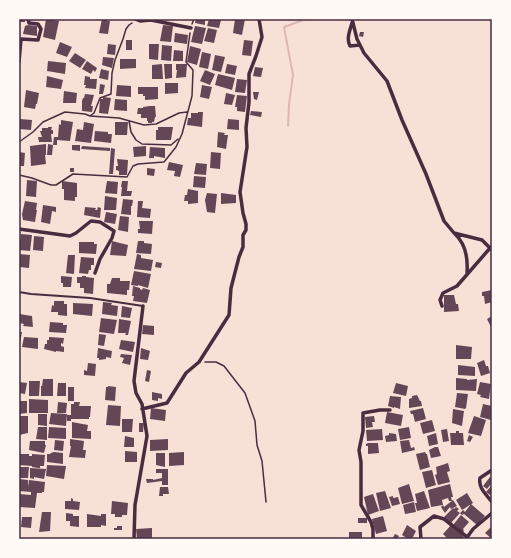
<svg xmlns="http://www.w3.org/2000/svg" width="511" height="558" viewBox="0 0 511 558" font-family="'Work Sans',sans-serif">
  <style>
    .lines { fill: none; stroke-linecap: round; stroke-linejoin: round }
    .stream { stroke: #dcb8b0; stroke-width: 2 }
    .building { fill: #644757 }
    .path { stroke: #4a2c40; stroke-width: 1.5 }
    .service { stroke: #4a2c40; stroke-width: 2 }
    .minor { stroke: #4a2c40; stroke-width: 3.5 }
    .neatline { fill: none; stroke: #4a2c40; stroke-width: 1.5 }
  </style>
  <rect width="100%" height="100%" fill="#f7e1d7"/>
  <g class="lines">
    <path class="stream" d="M288,126L289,104L293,75L284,27L306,19"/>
  </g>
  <path class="building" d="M19,19H25V22H19Z
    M46,19L59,21L55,40L43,37Z
    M102,19H107V21H110L108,34L99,33Z
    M196,19H205V25L195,23Z
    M209,19L221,20L219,28L207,26Z
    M235,19H245L242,35L233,33Z
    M28,25L37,26V36L23,34L25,26Z
    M163,25L173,26L171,42L160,41Z
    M195,26L206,28L202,44L191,42Z
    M208,28L217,30L214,43L204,41Z
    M360,32H364L363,37L359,36Z
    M175,33L188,35L187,44L174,42Z
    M126,40H132V50H126Z
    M244,40L253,41L251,56L242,55Z
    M60,42L72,47L67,57L56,53Z
    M108,44L116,45L115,55L107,54Z
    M149,44H159L158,60L149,59Z
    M162,45L172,46L171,61L161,60Z
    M190,46L201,49L197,65L187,62Z
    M174,50L183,51V61H173Z
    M202,52L211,54L208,69L199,67Z
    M75,53L86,60L80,68L69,61Z
    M215,55L225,57L221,72L212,70Z
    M103,57L114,58L112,68L102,65Z
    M120,59H136V68L120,69Z
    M48,61L66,63L65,74L47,71Z
    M87,61L97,68L95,72L93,70L91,74L82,69Z
    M162,64L163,79H152V65Z
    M164,64H172V78L165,79Z
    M176,64H187L186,77L176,78L177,70H176Z
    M227,64L237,66L235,75L225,73Z
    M255,67L263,68L261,77L253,76Z
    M101,69L109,71L108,80L99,78Z
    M205,70L215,74L210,85L200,81Z
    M218,74L235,78L232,90L215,85Z
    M47,76L63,80L61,89L46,87Z
    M85,76L90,77V79H97L96,89L85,88L86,85H84Z
    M237,79L247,80L245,93L235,92Z
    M165,83H178V93L165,94Z
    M100,84L105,85L103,94H99Z
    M117,85L131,86V97L116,96Z
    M202,85L212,87L209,99L200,97Z
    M138,87H158V99L145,100V96H143V94H138Z
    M26,90L39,93L37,104H36L35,109L24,107Z
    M64,91L77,93L76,103H63Z
    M253,92H259L257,100L254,99Z
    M226,93L235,95L232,105L224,104Z
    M85,94L94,95L91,106H93L92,112L82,111V101L83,98H84Z
    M237,95L247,96L245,112L237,111V107H235Z
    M103,97L111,98L108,114L99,113L100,99H103Z
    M115,99L127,100V111L114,110Z
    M150,106H155L156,117H155L154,122H152V123H148V121H147V118H141V114H137L138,108H143V107Z
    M251,111L262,112L261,117L250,115Z
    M198,112H203L202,127L187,125L188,118H191V113H198Z
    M20,119L32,120L31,130L19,129Z
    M228,119L239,120V130L227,129Z
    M61,120L73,122L70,141L57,140V145H53L54,137H58L59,124L61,125Z
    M84,122L94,124L91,143L75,141L77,129L83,130Z
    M115,122H128L127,135H115Z
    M48,127H52L51,130H53V134H51L52,142H39L38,137H42L40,131H42V128H48Z
    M158,127H173L171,140H156V130H158Z
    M95,131L108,132V134H112L111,143L94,141Z
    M218,132L225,133L224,135H228L226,149L217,147Z
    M46,144V155H45L46,164L31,166L30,146Z
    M48,144L53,145L52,155H47Z
    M72,145H80V151L72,150Z
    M82,146L110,148V151L81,149Z
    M146,146V156L134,157L133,147Z
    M150,147L165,148V158L154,156V158H149Z
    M111,148L115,149L113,174H109Z
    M19,152L25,153L24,166H19Z
    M211,152L221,153L220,169L210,168Z
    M117,159L128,160L127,175H119V171L116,170V166H118Z
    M169,162L183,165L180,177L174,176L175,171L167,170Z
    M196,163L207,164L206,175L194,174Z
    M70,168H74V172H70Z
    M147,168L155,169L154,176L147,175Z
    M194,176L206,177L205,188L193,187Z
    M27,180L37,181L36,197L26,196Z
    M62,181L77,183V197H75V201L64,200V189H62Z
    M107,181L118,182L117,194L105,193Z
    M122,181H128L127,191H132L131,196H121L122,187H121Z
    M188,189L198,191V203L188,204V201H184L185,195H187Z
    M207,193L217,194L215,213L207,212L205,200Z
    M221,193L236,195V203L221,204Z
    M105,196L117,198L116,210H104Z
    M123,199L133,200L132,206H131V215L121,214Z
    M25,201L37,203L36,210H37L35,222L23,220L22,214Z
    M138,201H143L142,208L151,209L150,218L137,217Z
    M43,205L56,207V212L52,211L50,224L41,222Z
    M85,207L96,208L95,210H97L98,207L101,208L100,218L84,215Z
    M106,212L117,214L115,224L104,222Z
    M120,216L129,217L128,232L118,230Z
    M139,221H153L152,234L138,233V229H140Z
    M21,234L32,235L30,251L19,250Z
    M34,236L44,237L43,251L33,250Z
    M112,241L128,245L126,256L110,255Z
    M138,241H144V243L152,244L151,254L136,253Z
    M79,242H94V244H97L96,254L79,253Z
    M19,254L30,255L29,268L19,267Z
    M137,254L141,255V258L153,260L151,271L134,269Z
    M68,255H75L74,274L66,273Z
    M81,257L94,258V265H91V270H89L88,274L79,273Z
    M156,262L162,263L161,268L155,267Z
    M134,271L151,274L148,288L138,285V286L131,285Z
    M61,276L72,277L71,287H63V283H61Z
    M82,276H86V277L94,278L93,294L84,293V288H80V283H77V277H82Z
    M112,278H120V281H130L129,290H127V295L107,293V284H110Z
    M133,286L140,288V289L142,290L143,288L150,290L147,303L133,301L134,296H132Z
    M492,290V302L485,304L484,296H482V292Z
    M444,295H454L456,304H458L459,311L444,312Z
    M54,301H64V304H67V316L58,315V312H51L52,305L54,306Z
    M103,302L112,303L111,305L118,306L117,316L102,314Z
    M73,303L93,304L92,316L73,314Z
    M122,306L132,308L130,318L121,317Z
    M19,314L32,316L33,327L23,326L24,324L19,323Z
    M492,316V329L487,319Z
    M101,318L117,320L114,334L99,332Z
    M119,319L131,321L128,335H125L126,333H118Z
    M50,322L63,323V325H67L66,333L49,332Z
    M143,325L154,326V335L142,334Z
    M19,332H22L20,343H19Z
    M99,334L106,335L104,346L98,345Z
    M24,337L38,338V349L22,347Z
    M49,337L64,338L63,344L61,343V346L64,347V352L56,351V352L44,349L45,344H47V340H49Z
    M121,340L135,342L133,352L119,349Z
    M456,345L472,347L471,359H456Z
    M98,348L112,351L111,358L106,357V359L99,360V358H97Z
    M141,348L150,351L148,360L140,359Z
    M121,354L132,355L130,365L122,363L124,358L120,357Z
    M484,360L486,366H488L490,373L481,376L477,363Z
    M88,363L96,364L95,376L84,375V370L87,371Z
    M458,365L475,367V376L458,375Z
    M147,370L151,371L149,382L145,381Z
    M456,378L467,379V380L477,379L476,391L456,390Z
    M43,379H53V396H41V386H42Z
    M29,381H40L39,396H29Z
    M19,382L27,383L25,394L19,393Z
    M480,382L491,384L489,399L480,397L481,395L477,394Z
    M58,383H66V396H57Z
    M396,383L408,386L406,396L393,393Z
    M108,386L116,387L115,401L105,400L106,387H108Z
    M68,387H74V401H68Z
    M152,392L162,394V399L158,398V401L152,400Z
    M457,393L468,394L466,408L465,409L455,407Z
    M417,395L420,401H421L422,406L409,408V399L412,398V396Z
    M390,396L401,397L400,409L394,407V408L388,406Z
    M29,399L48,400V413H29Z
    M19,401H27V413L19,414Z
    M58,402L67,403L66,413H57Z
    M74,402H80L79,406H91L90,417H89V419H71V421H67V415H71V404H74Z
    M483,404L492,406L491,420L480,417Z
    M108,405L121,406L120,426L106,425Z
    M151,408L166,410L165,421L150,419Z
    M423,408L426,419L415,422L413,414H411L410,411Z
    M453,409L464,411L462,426L452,423Z
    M387,412L403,415L401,426L385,423Z
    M51,413L67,414L66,426L49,424Z
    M38,414H47V426L38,425Z
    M19,416H28V433L19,435Z
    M374,416L375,422H372L373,427L366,428L365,417Z
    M474,416L486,420L481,436L468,433Z
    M122,419H133L132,432H122Z
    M432,420L435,431L423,434L420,423Z
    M72,422L88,425L87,431H91V439L72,438Z
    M139,423H144L143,432H139Z
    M38,427H47V440L36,439Z
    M49,427L66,428V439L48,438Z
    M409,427L411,438L400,440L398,429Z
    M382,429L383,440L367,441L366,430Z
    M447,429L449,441L443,442L441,430Z
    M456,431H459V433H463L464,445H451L450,433H456Z
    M389,433L396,434L397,441L386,442L385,436L389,435Z
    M436,433L438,444L429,446L427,436Z
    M469,435L473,437L470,442L467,441Z
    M125,436L134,438V447H124Z
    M70,439L84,441L83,450H86L85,458L69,457L71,446H70Z
    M168,439V450L150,451V440Z
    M55,440L64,441L63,451L54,450Z
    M409,440L411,448L414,447L415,450L402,453L400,441Z
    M30,441H45V445H46L44,453L29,450Z
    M368,443H378L379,453L368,454V446H366V444Z
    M435,447H438L441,456L431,458L429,450Z
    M125,451L137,452V462H125Z
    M54,452L63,453V464L47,462V454H50L51,453Z
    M184,452V465L169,466V453Z
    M425,452L426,454H427L430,467L420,470L416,454Z
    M156,453H165V467L156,465Z
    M19,454H29V456H32V454L45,455L44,466H40V468H38L32,467V466L19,465Z
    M448,463L450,471L447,472L450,482L438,485L435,475L437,474L436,467Z
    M47,465L66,466L64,479L46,476Z
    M19,467H29L28,478H20Z
    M30,468L46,469L44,479L34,477V479L30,478Z
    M156,469H168V485H162V481L147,483L146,479H153V480L162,478V473H156Z
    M432,470L436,485L426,488L422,472Z
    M490,477L492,479V485L491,484L487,489L483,486Z
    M19,479L28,480V487L29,480L45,482L44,492H42V493H37L35,508L19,507V494L31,495V492L19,491Z
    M409,484L414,501L402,504L398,488Z
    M450,484L453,497H451L452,501H449L448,498L442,500L443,505L431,507L428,490Z
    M492,485V493L490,495L486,492Z
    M160,487H168L169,494H163V496H159Z
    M385,491L391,508L380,511L376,493Z
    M424,491L430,508L417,511L415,503H417L415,494Z
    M467,493L473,503L462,510L456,500Z
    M373,494L379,511L368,515L364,497Z
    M393,496V498L398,497L400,504L392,506L389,497Z
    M71,498L73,499V501L80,502L79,510L65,509V501H71Z
    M453,500L457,506L451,509L450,507L445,513L441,507L443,505L444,507Z
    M112,501L128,503L127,515H122V517H115V514H111Z
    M414,502L416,512L405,514L403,505Z
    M471,504L485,516L477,525L464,514L462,515L460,513L463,510L465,512Z
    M456,507L459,509L457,511L460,513L451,523L444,517L453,508L454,509Z
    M42,512H51L50,531L39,532Z
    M66,513L73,514V516H79V527L70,526V521H66Z
    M87,514L101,516V514H106V526L101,525V527H87Z
    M461,515L469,522L463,529L464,531L462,533L453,525Z
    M383,516L387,531L376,534L372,519Z
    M22,517H32L31,528L21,527Z
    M358,518H367V523H358Z
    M407,525L416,531L412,539H408L402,535Z
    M451,525L464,537L463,539H448L443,534Z
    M117,526H122V530H114V528H117Z
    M492,526V539L485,533Z
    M152,528V539H137L136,529Z
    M349,532H362V538L349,539Z
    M395,534L399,536L397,539H392Z"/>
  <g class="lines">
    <path class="path" d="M192,24L194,19
      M90,116L94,113L100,98L111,94L112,73L115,60L123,39L126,29L129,25L132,23
      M129,121L131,132L136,140L142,144L171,145L178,139
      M19,142L33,132L43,122L65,112L85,114L90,116L119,118L144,125L156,124L179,113L187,112
      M19,175L32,178L51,185H56L73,174L127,177L133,166L138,164L164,162L176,147L182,134L192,96L193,70L186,62L190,33
      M205,362H216L224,366L245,393L255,421L257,445L262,461L266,502"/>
    <path class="service" d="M19,292L31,294L90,298L143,306"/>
    <path class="minor" d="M135,19L140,21L151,20L191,28
      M352,19L357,39L364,53L387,81L402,120L426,174L444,221L454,233L482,240L492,250
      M352,23C350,30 346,39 350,46L360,45
      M19,62L21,39L38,40L41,29L38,24L29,23L28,19
      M19,229L70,236L76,233L91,221L100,222L114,231L112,238L100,259L95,273
      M455,234C466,244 468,259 467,273
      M442,306L440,300L443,293L457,286L491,247
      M142,409L167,403L186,373L199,362L229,315L231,288L239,257L243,247V235L246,230V224L243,213L240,192L247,147L246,128L249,102V74L256,56L262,37L259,19
      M492,470L480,478C478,488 486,494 492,502
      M134,539L135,505L147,436L142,404L136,393L134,381L143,306
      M373,539V529L371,522L361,505V462L359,450L363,431V413L380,410H390
      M421,539L420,527L434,516L444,519L467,537
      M466,539L473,529L492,513"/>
  </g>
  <rect width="511" height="558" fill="none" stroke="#fffaf5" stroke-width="40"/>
  <rect x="20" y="20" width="471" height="518" class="neatline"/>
</svg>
